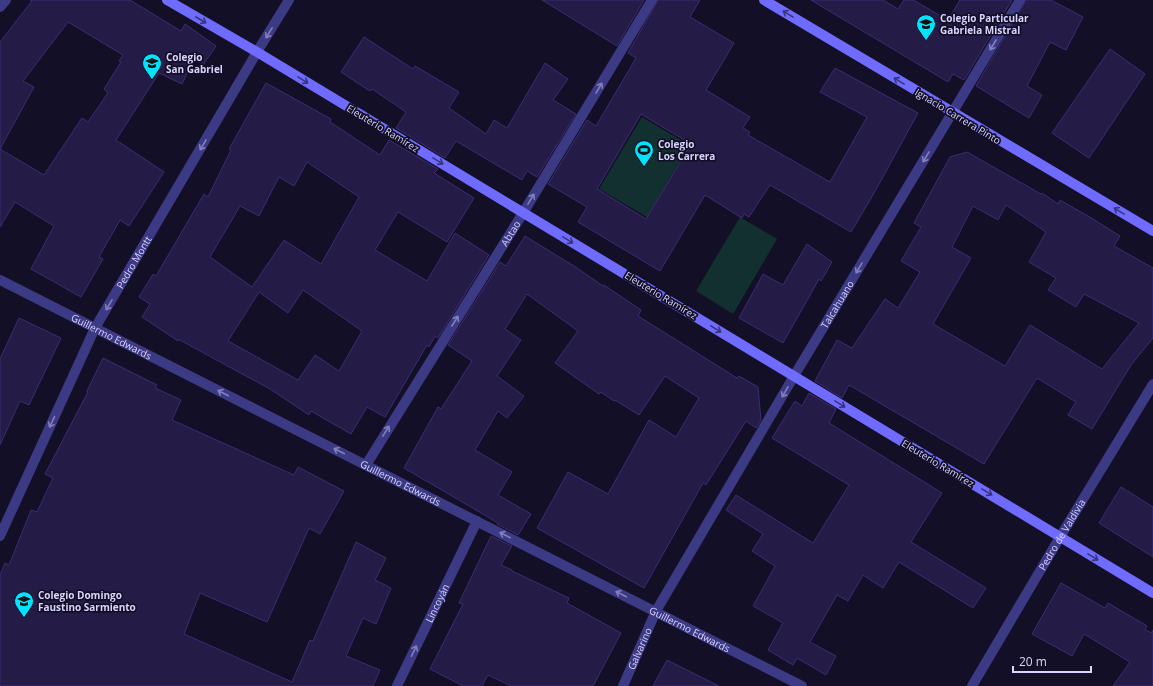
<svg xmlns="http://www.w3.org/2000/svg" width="1153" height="686" viewBox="0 0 1153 686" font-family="'Open Sans',sans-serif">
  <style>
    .green { fill: #12302f }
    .building { fill: #241b47; stroke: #3b2d73; fill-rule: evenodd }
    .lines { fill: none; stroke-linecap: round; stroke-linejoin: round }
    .street { stroke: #3d3a85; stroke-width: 10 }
    .secondary { stroke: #6f6bff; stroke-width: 10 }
    .oneway { stroke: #38347d }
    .oneway2 { stroke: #837fbc }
    .labels { text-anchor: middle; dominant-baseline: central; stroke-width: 3.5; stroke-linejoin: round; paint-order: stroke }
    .poi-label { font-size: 10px; font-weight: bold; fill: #d9d4ff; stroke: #130f26; text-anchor: start }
    .street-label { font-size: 10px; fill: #d9d4ff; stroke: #130f26 }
  </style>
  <rect width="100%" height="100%" fill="#130f26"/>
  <path class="green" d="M642,117L689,145L647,217L599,189Z
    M740,217L777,239L733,314L696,291Z"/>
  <path class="building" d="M30,0H130L181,31L185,24L216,46L203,65L194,59L182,84L159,73L116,140L164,172L129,226L120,220L99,257L103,259L81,297L31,269L54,226L15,202L0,227V42L32,1ZM68,22L123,55L119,61L121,62L104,89L108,93L88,122L82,118L44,175L0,149L34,87L23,81Z
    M542,0H644L617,46Z
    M658,0H700L690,17L734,43L706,90L750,117L743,128L750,132L748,135L830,182L867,117L820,92L835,68L918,113L873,195L851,232L770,185L749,217L744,214L742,218L705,195L660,271L578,222L587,207L548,184L587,120L596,126L636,58L628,53ZM641,114L691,144L646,219L597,189Z
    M811,0H883L898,9L904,0H913L948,20L960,0H1012L964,80L953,74L948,82Z
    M1026,0H1051L1083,17L1066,50L1050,42L1027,86L1042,95L1029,118L976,86Z
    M364,37L413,69L415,66L459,92L449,108L486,134L494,120L507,128L545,63L568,79L553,100L576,114L537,177L527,171L522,180L456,141L445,158L396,128L406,112L372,89L370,91L341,72Z
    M1110,49L1145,74L1089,158L1052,133Z
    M266,83L331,119L330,122L380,155L389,140L438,169L434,173L474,198L447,242L398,212L375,250L427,281L455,233L489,255L438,338L435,336L429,347L427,345L385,417L367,407L351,434L311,411L309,415L270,389L178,339V341L142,317L150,304L139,297L153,274L156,276L204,194L208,197L231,150L229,149ZM307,162L359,197L321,264L284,240L252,287L210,257L240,206L259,216L279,177L294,186ZM303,290L362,331L339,371L315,355L298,380L228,341L259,292L288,313Z
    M967,152L1041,194L1042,193L1058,204L1060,200L1093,219L1120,236L1114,246L1153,268V338L1131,365L1092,429L1068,415L1076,402L1037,378L984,464L849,385L842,398L815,381L837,340L852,348L885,299L898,308L920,272L901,261L921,227L914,223L950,157ZM1006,205L1046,232L1029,262L1056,278L1048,290L1076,307L1084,294L1139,323L1102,369L1030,325L1005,366L933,324L971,258L952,247L973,206L998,220Z
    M525,236L574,266L603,286L604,285L641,310L638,316L737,378L739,376L758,387L761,420L756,428L746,421L706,485L703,483L644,588L537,528L568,472L608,494L649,420L676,437L699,398L665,376L639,415L615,400L614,401L601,392L599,394L555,363L578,331L527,294L505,329L521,340L497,376L524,396L507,418L498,411L475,450L512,472L498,495L531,514L518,535L497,524L498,523L459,500L404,468L438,407L441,409L472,361L448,345L500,262L506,266Z
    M807,244L832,262L821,281L819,279L783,343L739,318L763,274L783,285Z
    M19,318L61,338L29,405L20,401L0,445V359Z
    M103,358L157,385L155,388L181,400L172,420L294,475L298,467L344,491L320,534L309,528L267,622L200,593L184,634L292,682L310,640L313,641L356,542L386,558L375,580L391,588L376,624L363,618L346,656L380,670L373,686H0V575L5,563L9,565L31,510L37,512L53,478L45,474L88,392L87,391Z
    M809,393L836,409L829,423L942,493L911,542L986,588L973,608L899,562L883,588L863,575L848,601L837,595L810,642L836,656L826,675L797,658L793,665L768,650L783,623L753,606L775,566L752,551L763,534L726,510L736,495L813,543L849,485L772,438L795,401L802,406Z
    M1121,487L1153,507V557L1099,523Z
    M491,536L512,546L501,565L512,570V571L569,598L567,603L621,633L593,686H511L488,675L482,686H463L430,669L463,604L459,603Z
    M1061,583L1105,608L1108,603L1147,626L1145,629L1151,633L1153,630V686H1113L1130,662L1084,634L1072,656L1032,634Z
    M667,660L719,686H653Z"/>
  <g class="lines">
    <g class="street">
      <path d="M0,7L6,0"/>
      <path id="s1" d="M0,280L802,686"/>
      <path id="s2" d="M366,465L523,213L652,0"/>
      <path id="s3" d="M0,536L95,328L257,52L289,0"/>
      <path id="s4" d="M397,686L477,521"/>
      <path id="s5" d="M623,686L656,611L794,376L1020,0"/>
      <path id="s6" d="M972,686L1060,537L1153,384"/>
    </g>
    <path class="secondary" d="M167,0L257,52L1153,593
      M764,0L1153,231"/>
  </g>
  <defs><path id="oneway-shaft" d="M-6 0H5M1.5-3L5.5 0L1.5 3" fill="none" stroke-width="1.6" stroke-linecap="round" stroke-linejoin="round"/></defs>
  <g class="oneway">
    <use href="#oneway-shaft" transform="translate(788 14) rotate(-149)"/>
    <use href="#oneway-shaft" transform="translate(201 20) rotate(30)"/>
    <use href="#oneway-shaft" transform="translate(303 80) rotate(31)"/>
    <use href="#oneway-shaft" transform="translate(899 81) rotate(-149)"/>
    <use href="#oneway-shaft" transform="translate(438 161) rotate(31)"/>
    <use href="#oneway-shaft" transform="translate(1119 211) rotate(-149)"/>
    <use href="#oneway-shaft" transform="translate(568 240) rotate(31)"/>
    <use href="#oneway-shaft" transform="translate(716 329) rotate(31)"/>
    <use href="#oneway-shaft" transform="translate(840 404) rotate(31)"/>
    <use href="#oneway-shaft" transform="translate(987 492) rotate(31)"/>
    <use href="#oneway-shaft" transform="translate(1093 557) rotate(31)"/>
  </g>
  <g class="oneway2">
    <use href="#oneway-shaft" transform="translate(269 33) rotate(122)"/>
    <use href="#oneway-shaft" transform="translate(993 45) rotate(121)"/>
    <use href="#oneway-shaft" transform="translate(599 88) rotate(-59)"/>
    <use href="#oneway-shaft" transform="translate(203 145) rotate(120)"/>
    <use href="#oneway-shaft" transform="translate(926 157) rotate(121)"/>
    <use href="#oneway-shaft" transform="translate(531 199) rotate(-59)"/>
    <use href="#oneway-shaft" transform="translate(859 268) rotate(121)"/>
    <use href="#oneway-shaft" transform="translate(109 305) rotate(120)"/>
    <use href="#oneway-shaft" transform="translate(455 321) rotate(-58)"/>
    <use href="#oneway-shaft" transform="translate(785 392) rotate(120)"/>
    <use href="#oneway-shaft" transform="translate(223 393) rotate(-153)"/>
    <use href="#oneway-shaft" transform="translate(52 422) rotate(115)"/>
    <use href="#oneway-shaft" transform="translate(386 431) rotate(-58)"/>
    <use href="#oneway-shaft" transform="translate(339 451) rotate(-153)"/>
    <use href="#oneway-shaft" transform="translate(505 535) rotate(-153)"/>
    <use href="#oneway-shaft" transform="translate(621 594) rotate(-153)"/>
    <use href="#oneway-shaft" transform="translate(414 651) rotate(-64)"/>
  </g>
  <defs>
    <symbol id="school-pin" viewBox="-11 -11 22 30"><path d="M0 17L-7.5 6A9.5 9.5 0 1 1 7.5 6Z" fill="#00e5ff" stroke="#130f26"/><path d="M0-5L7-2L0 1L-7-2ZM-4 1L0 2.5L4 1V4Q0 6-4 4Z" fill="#111"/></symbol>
    <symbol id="stadium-pin" viewBox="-11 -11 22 30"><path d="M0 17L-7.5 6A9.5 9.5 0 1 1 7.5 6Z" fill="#00e5ff" stroke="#130f26"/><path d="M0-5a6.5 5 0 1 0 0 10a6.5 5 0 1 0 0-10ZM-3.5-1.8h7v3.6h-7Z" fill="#111"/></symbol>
  </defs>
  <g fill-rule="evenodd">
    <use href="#school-pin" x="915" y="13" width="22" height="30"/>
    <use href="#school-pin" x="141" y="52" width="22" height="30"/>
    <use href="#stadium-pin" x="633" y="139" width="22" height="30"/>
    <use href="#school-pin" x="13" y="590" width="22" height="30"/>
  </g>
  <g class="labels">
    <g class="poi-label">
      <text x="940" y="18">Colegio Particular<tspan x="940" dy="12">Gabriela Mistral</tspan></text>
      <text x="166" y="57">Colegio<tspan x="166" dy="12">San Gabriel</tspan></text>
      <text x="658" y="144">Colegio<tspan x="658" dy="12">Los Carrera</tspan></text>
      <text x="38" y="595">Colegio Domingo<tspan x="38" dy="12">Faustino Sarmiento</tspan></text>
    </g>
    <g class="street-label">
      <text transform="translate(958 116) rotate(31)">Ignacio Carrera Pinto</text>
      <text transform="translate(383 128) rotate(31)">Eleuterio Ramírez</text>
      <text stroke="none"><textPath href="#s2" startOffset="273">Abtao</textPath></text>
      <text stroke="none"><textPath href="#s3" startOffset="305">Pedro Montt</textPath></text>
      <text transform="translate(661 295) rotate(31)">Eleuterio Ramírez</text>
      <text stroke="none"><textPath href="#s5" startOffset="438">Talcahuano</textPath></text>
      <text stroke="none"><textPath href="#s1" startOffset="125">Guillermo Edwards</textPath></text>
      <text transform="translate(938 463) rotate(31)">Eleuterio Ramírez</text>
      <text stroke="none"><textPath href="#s1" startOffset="449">Guillermo Edwards</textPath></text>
      <text stroke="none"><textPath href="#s6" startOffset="176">Pedro de Valdivia</textPath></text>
      <text stroke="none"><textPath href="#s4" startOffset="92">Lincoyán</textPath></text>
      <text stroke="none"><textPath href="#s1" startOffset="773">Guillermo Edwards</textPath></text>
      <text stroke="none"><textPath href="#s5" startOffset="41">Galvarino</textPath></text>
    </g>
  </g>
  <path d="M1013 666v6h78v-6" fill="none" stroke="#d9d4ff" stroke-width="2"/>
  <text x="1019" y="666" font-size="12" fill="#d9d4ff" stroke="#130f26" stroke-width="3" paint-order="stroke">20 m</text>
</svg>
